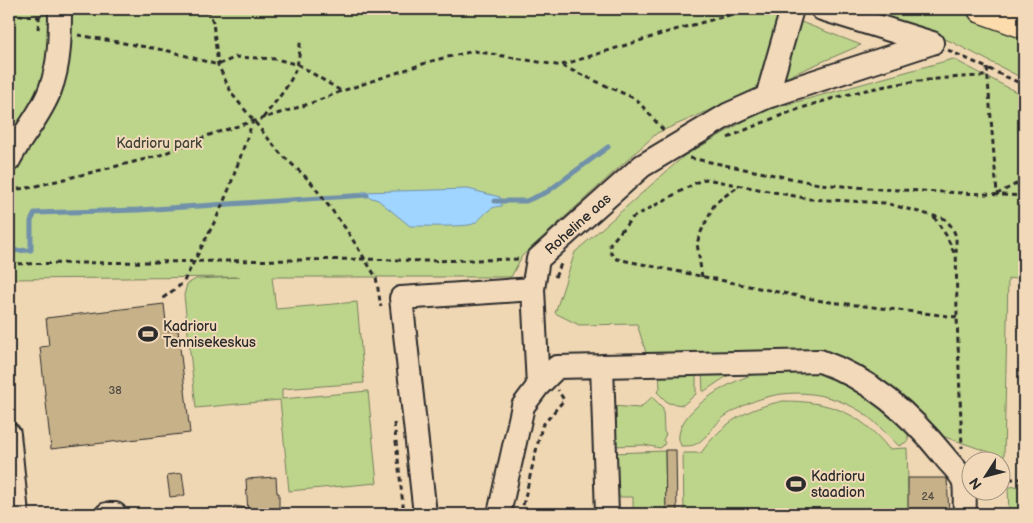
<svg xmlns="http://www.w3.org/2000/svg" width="1033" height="523" viewBox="0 0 1033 523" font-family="'Balsamiq Sans',sans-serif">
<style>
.green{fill:#bdd48b;stroke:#74805b}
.water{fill:#a0d5ff;stroke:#7191aa}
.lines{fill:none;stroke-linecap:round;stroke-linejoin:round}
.stream{stroke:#7191aa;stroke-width:5}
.building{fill:#c7b189;stroke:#2b2b2b}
.minor-casing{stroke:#2b2b2b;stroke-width:26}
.major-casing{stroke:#2b2b2b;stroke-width:31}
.path{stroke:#2b2b2b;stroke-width:3;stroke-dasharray:5 4;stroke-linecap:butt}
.minor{stroke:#f2d9ba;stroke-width:22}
.major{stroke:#fcdcac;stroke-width:28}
.labels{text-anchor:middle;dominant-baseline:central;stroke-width:4;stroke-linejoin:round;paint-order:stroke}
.number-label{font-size:11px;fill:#524c42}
.park-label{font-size:14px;fill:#414439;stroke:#f2d9ba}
.street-label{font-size:14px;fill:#2b2b2b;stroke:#f2d9ba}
.poi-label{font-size:14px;fill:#2b2b2b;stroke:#f2d9ba;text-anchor:start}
</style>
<rect width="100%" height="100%" fill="#f0d7b4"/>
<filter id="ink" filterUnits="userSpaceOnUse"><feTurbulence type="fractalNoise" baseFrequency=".02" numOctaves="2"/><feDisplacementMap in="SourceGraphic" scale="10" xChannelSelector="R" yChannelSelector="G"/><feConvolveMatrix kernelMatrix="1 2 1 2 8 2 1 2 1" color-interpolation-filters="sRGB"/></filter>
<g filter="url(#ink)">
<path class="green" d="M9,9h758l94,36 -204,88 -135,123 -11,21h-239l4,32 81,-7 7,81 -82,6v10l86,-8 9,92 -88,8 -9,-91 -84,8 -12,-113 3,-11 9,-5 44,-2 -231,2z
M850,9h105l69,24v46l-72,-37 -43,-16z
M953,59l71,37v181l-16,2 -4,178 -62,-21 -119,-85 -176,5 -10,-32 -58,1 -24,-12 20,-61 109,-96 76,-44z
M793,368l42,6 64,46 9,14v7l-9,5c-14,-13 -27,-29 -44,-38 -44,-23 -90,-19 -131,9 -10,8 -17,21 -28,27 -3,2 -10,2 -15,2 -1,-4 -3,-7 -2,-11 3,-27 49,-52 72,-60 14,-5 27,-6 42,-7z
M738,369l-35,23 -1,-22z
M659,370h37v24l-13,11 -15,-2 -11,-11 3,-3z
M652,397l11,11 1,24 2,2 -3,6 2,3 -2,3 -3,2 -15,-3 -33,1 -1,-40 29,2z
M783,401c46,0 77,11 106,48l18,-1 2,66h-225l-1,-61h18c22,-31 45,-44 82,-52z
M665,451l1,63h-33v-17h-20v-44z
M1024,486v28h-15l-1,-27z"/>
<path class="water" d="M468,189l32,8 2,9c-15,0 -18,12 -29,18 -7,3 -52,2 -63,2l-32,-26 -18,-6 1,-2z"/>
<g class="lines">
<path class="stream" d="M495,201h31l21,-9 61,-45
M12,251l19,-1v-29l4,-8 103,-3 229,-15"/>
</g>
<path class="building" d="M164,304l3,27 11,-1 12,103 -139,16 -11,-102 9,-1 -3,-28z
M665,450h11l1,64h-11z
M182,473l3,22 -15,2 -3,-22z
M276,477l1,16h2v21h-31l-2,-35z
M908,478h39l2,36h-41z
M234,506l12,2 -1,6h-12z
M171,510l1,3 7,-2 1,3h-23z"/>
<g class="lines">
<defs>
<path id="minor" d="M822,9l110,34
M767,97l25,-88
M9,160c12,-24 32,-45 41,-70 10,-26 10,-54 10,-81
M602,366l5,148
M538,386l19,-19 263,-6c51,18 90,53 124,95 5,7 15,15 19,24 3,7 1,26 2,34
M9,434l8,80
M107,514h8
M425,514l-24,-216 132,-9
M499,514l24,-108 15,-20 -5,-97 5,-30 104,-93 87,-52 38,-17 165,-54"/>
<path id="major" d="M982,9l42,15"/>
</defs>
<use href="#minor" class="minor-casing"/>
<use href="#major" class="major-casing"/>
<path class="path" d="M208,9l5,13 5,43 14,29 48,59 30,28 36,48 30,48 5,30
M9,15l29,2
M38,29l2,-19
M78,35l91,16 49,14 18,-8 40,2 23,6 42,26
M948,50l76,35
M562,65l109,-34 80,-22
M987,68l10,126 27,-14
M263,118c21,-28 38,-43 37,-79
M728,138c85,-40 166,-60 260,-62
M690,158l129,26 61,5 144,7
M9,190l19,-2 130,-32 54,-22 97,-30 33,-13 93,-31 39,-9 88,15 74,33 29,33
M934,217l12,18 9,20
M9,264l356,-5 60,2 96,-2
M555,277l6,-13
M702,277l-5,-34 4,-11 14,-29 24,-17
M163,298l20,-15 34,-66 12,-28 24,-68
M957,317l-135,-16 -205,-42 -6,-6 -1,-9 22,-26 69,-38 5,-1 104,20 75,4 60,16 7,8 4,9 1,81 5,131
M394,423l10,91
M1000,479h24
M521,514l21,-88 22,-26 -6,-10"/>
<use href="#minor" class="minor"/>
<use href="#major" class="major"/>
</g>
</g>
<defs>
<symbol id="stadium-bare" viewBox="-9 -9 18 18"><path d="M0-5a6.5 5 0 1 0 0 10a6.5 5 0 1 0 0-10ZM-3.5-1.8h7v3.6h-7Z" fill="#2b2b2b" stroke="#f2d9ba" stroke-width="2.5" paint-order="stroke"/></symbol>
</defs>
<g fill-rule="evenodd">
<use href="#stadium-bare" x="134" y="320" width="28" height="28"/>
<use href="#stadium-bare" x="782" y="470" width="28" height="28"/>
</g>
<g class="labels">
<g class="number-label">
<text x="115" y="390">38</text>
<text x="928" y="496">24</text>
</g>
<g class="park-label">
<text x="159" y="143">Kadrioru park</text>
</g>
<g class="street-label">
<text transform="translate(578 224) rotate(-42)">Roheline aas</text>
</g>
<g class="poi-label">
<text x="163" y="326">Kadrioru<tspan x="163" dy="16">Tennisekeskus</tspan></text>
<text x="811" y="476">Kadrioru<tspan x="811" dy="16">staadion</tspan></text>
</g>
</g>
<rect width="1033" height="523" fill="none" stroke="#f2d9ba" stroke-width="30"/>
<rect x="15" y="15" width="1003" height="493" fill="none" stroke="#2b2b2b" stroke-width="2" filter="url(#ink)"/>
<g transform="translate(986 476) rotate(234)"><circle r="24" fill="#f2d9ba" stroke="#a29381"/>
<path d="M0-4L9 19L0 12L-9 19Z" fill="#2b2b2b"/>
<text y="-8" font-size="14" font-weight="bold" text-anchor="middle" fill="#2b2b2b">N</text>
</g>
</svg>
